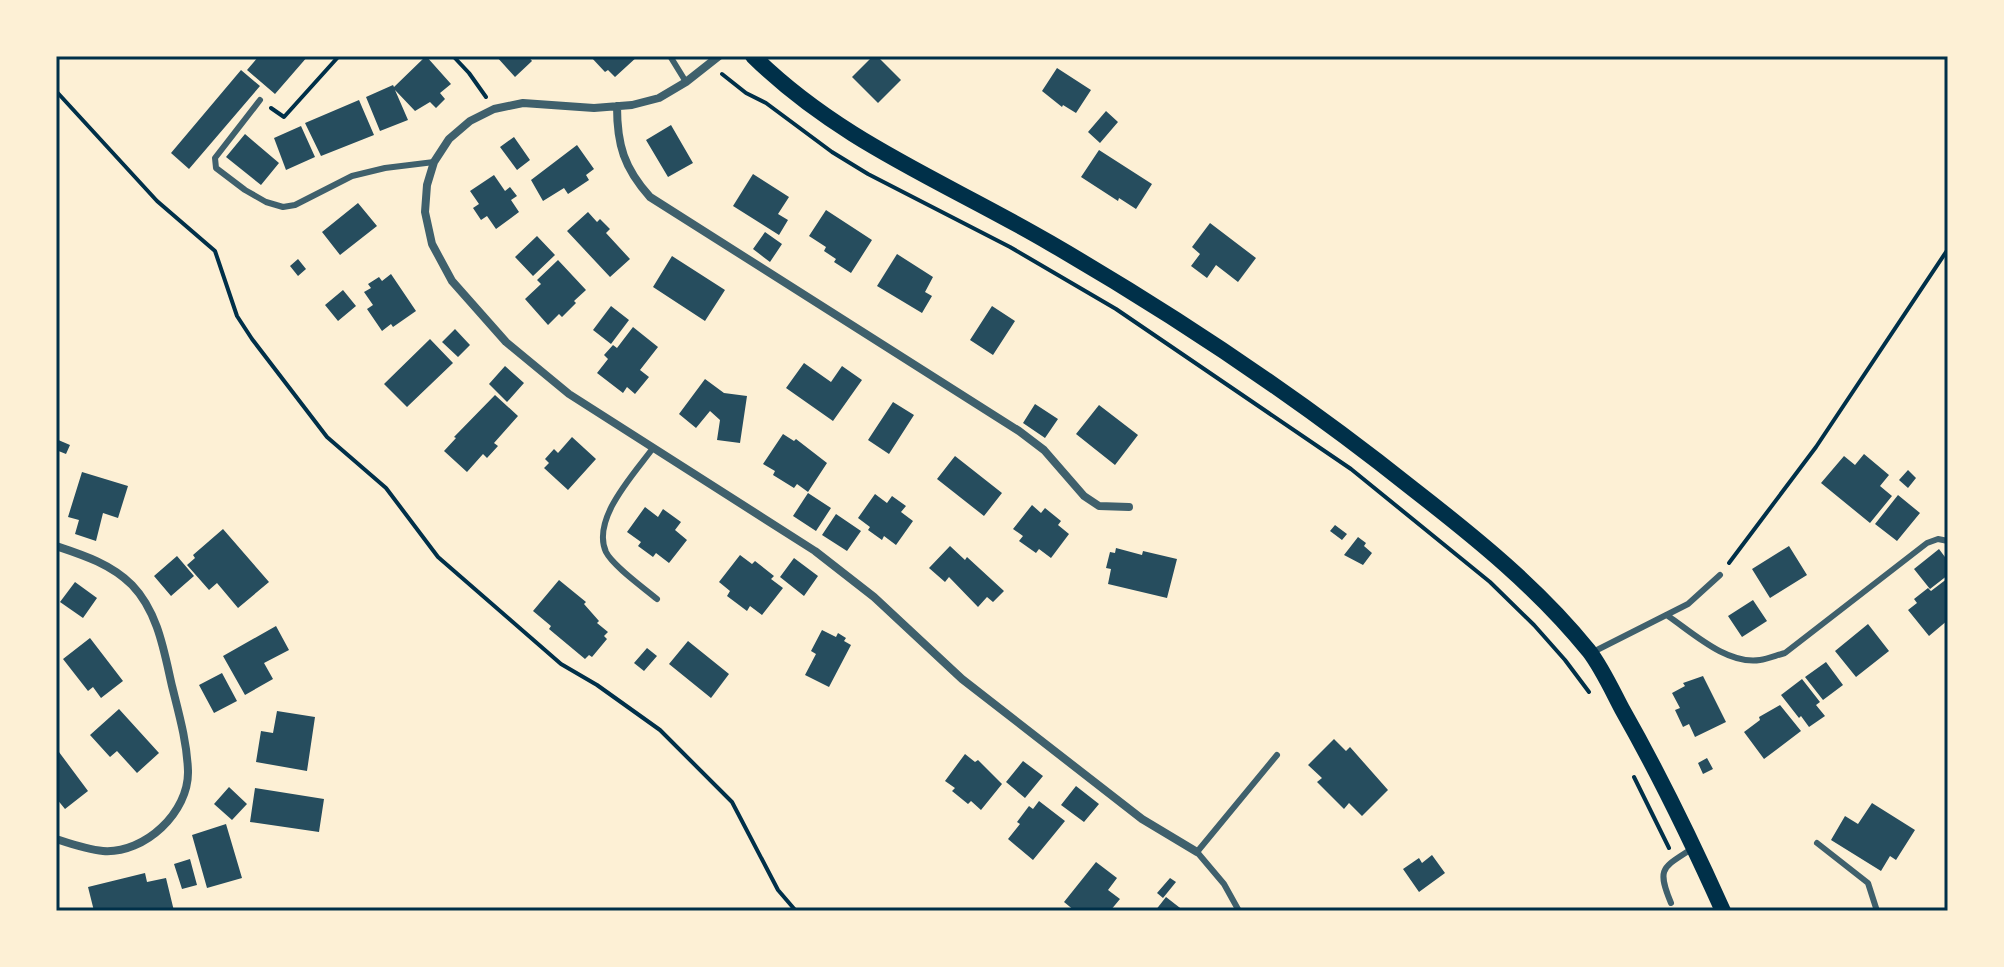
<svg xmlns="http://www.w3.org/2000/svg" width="2004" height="967" viewBox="0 0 2004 967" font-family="Ubuntu,sans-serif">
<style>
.building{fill:#264d5e}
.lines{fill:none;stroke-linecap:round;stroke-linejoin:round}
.path{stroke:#003049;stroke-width:4}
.service{stroke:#3f606c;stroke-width:6}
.minor{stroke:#3f606c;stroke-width:8}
.secondary{stroke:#003049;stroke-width:16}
.neatline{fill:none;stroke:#003049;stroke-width:3}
</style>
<rect width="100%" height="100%" fill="#fdf0d5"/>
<path class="building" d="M259,56h49l-33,38 -28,-24z
M426,56l25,28 -11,9 5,6 -9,9 -6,-6 -15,9 -20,-21 13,30 -28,11 -14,-34 27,-12 1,2z
M496,56h32l4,5 -17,16z
M590,56h48l-23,21 -7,-7 -3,2z
M873,56h4l24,24 -23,23 -26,-26z
M1057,68l34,22 -15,23 -13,-8 -1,2 -20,-16z
M241,70l19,16 -71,83 -18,-16z
M359,100l15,35 -53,21 -16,-33z
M1106,111l12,11 -18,21 -12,-11z
M671,125l22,38 -25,14 -22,-37z
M301,126l14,31 -29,13 -12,-32z
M245,134l34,29 -18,22 -35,-28z
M514,137l16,23 -13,10 -17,-23z
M577,145l17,24 -8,6 3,5 -21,14 -4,-6 -21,13 -12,-21z
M1099,150l53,34 -16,25 -17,-11 -1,3 -37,-24z
M753,174l36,23 -11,17 10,6 -9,15 -46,-29z
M494,175l11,16 5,-4 7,9 -6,4 8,12 -23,17 -9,-13 -6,4 -8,-12 6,-4 -9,-13z
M358,203l19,23 -37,29 -18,-23z
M826,210l46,30 -21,33 -17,-11 2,-3 -12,-8 2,-4 -17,-11z
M588,212l9,10 3,-3 10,10 -4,4 24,26 -20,18 -43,-46z
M1210,223l46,35 -18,24 -22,-17 -9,13 -16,-12 9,-12 -8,-7z
M765,232l17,12 -12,18 -17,-13z
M537,236l18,19 -22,21 -18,-19z
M897,254l36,23 -8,15 7,4 -10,17 -45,-27z
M672,256l53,34 -20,31 -52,-34z
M298,259l8,10 -8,7 -8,-10z
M558,260l28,30 -12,11 2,2 -14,14 -3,-3 -11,11 -23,-26 16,-15 -4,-4z
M391,274l25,37 -23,16 -2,-3 -9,7 -15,-22 6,-4 -9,-13 7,-4 -3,-4 11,-7 3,4z
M343,290l13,16 -18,15 -13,-16z
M611,306l18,14 -18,24 -18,-14z
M992,306l23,15 -22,34 -23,-15z
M633,327l25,20 -18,23 9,7 -14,17 -8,-7 -4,6 -26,-20 11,-14 -4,-4 9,-10 4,3z
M455,329l15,16 -12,12 -16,-15z
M430,339l23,24 -46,44 -23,-23z
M804,363l27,19 11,-16 20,14 -29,41 -47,-33z
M505,366l19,17 -17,19 -18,-18z
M705,379l19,14 23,3 -7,47 -23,-3 3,-20 -10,-9 -14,17 -17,-14z
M495,395l23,21 -24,27 4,3 -11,12 -4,-4 -16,18 -23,-21 12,-13 -2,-1z
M893,402l21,13 -25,39 -21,-14z
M1035,404l23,15 -13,19 -22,-15z
M1099,405l39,30 -23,30 -39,-31z
M783,434l11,7 2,-2 31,24 -19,29 -11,-8 -3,4 -21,-13 2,-4 -12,-7z
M572,437l24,22 -28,31 -24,-22 5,-5 -4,-4 9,-10 4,4z
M56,439l14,6 -4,9 -10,-4z
M1864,454l25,21 -9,11 12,10 -22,27 -49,-40 23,-27 11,9z
M955,456l47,37 -18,23 -47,-37z
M1908,470l8,8 -8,10 -9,-8z
M82,472l46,14 -10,32 -15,-5 -7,28 -21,-7 4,-14 -11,-3z
M808,493l23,15 -15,23 -23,-15z
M875,494l12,9 5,-7 14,10 -5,6 12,9 -17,24 -12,-9 -2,4 -14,-10 2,-3 -12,-9z
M1898,495l22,18 -23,28 -22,-17z
M1032,505l9,8 4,-5 16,13 -3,4 11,9 -18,24 -12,-9 -3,4 -17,-12 4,-5 -10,-7z
M645,507l13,10 5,-8 18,13 -6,8 12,10 -18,23 -13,-10 -3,4 -15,-11 3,-4 -14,-10z
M836,514l25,17 -14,20 -25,-16z
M1335,525l12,9 -5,6 -12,-9z
M223,529l46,53 -31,26 -21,-25 -8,7 -22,-25 8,-7 -2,-3z
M1358,537l8,6 -2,3 8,7 -9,12 -19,-10z
M950,546l15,14 2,-3 37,34 -11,11 -6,-5 -9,10 -29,-30 -4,5 -16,-14z
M1789,546l18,29 -37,23 -18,-29z
M1116,548l26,7 1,-4 34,8 -10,39 -59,-14 3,-15 -5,-1 4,-16 5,1z
M1939,549l9,12v14l-18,14 -16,-20z
M740,555l12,9 3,-3 19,15 -3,3 12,9 -21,27 -12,-9 -3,5 -20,-15 3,-5 -11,-9z
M177,556l17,20 -23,20 -17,-20z
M794,558l24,18 -14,20 -24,-19z
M1948,578v42l-19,16 -21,-26 9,-7 -3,-4 14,-11 3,3z
M559,580l27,22 -2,2 15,17 -2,2 11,9 -4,4 3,3 -15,18 -3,-2 -4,4 -36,-30 2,-3 -18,-15z
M75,582l22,16 -14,20 -23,-16z
M1753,600l14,21 -25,16 -14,-21z
M1868,624l21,27 -33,26 -21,-26z
M276,626l13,24 -25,13 9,16 -28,16 -22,-39z
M822,630l14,7 2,-4 8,5 -2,3 7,4 -22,42 -24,-12 11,-21 -5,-3z
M90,638l33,43 -22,17 -8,-11 -5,4 -25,-32z
M688,641l41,33 -18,24 -42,-34z
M647,648l10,8 -13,15 -10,-8z
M1826,662l17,23 -20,15 -18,-23z
M222,673l15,28 -23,12 -15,-28z
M1703,676l23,46 -31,15 -6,-13 -6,3 -8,-17 5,-2 -8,-15 13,-7 -2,-3z
M1802,679l18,23 -4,3 9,11 -16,11 -8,-11 -2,2 -18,-23z
M1780,705l21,26 -37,28 -20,-27 16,-12 -1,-3z
M119,709l40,44 -22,20 -20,-22 -7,6 -20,-22z
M277,711l38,6 -8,54 -51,-9 5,-31 12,2z
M1334,739l12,12 4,-4 38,43 -26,26 -13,-13 -5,6 -27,-27 5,-4 -14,-13z
M56,748l32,43 -23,18 -9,-11z
M965,754l10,8 3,-2 24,24 -21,26 -10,-9 -3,3 -16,-13 3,-3 -10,-7z
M1707,758l6,11 -10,5 -5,-11z
M1023,761l20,15 -18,22 -19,-16z
M1076,786l23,18 -15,18 -23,-17z
M229,787l18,17 -15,16 -18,-16z
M255,788l69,11 -5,33 -69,-10z
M1039,801l26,20 -32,39 -25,-21 12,-15 -3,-2 12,-16 4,3z
M1872,803l43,27 -19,30 -6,-4 -9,15 -50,-31 14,-24 13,8z
M226,824l16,54 -35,10 -15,-53z
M1432,855l13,18 -26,19 -16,-23 16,-11 3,5z
M190,859l7,26 -15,4 -8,-25z
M1096,862l21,16 -9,12 12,9 -10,12h-12l-4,-3 -3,3h-16l-11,-9z
M145,873l2,9 19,-4 8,33h-24l-1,-3 -13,3h-42l-6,-24z
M1170,878l6,4 -13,16 -6,-5z
M1166,897l18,14h-29z"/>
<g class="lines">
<path class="path" d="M453,56l16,17 17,24
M722,74l24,19 20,10 66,49 36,22 142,73 106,62 235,160 139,113 44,43 31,35 24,32
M56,91l101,110 58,50 22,65 15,23 75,98 59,51 52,69 123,107 36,21 63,45 72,72 46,88 18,21
M271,108l13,9 55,-61
M1729,563l87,-116 132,-198
M1634,777l35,71"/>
<path class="service" d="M670,56l16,26
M260,100l-45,58 1,10 29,22 21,12 17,5 12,-2 57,-29 33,-8 49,-6
M653,448c-19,26 -62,71 -47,104 7,14 38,36 51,47
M1668,616c25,17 59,49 92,44 8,-1 17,-5 25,-7l142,-110 11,-4 10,2
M1591,653l97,-49 32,-29
M1817,843l51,40 9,28
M1671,903c-15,-36 -8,-35 22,-55
M1239,911l-15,-27 -27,-32 80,-97"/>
<path class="minor" d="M719,56l-33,26 -27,16 -27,7 -38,3 -71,-5 -29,6 -24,12 -21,18 -15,23 -7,23 -2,27 7,32 20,37 54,61 63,52 246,157 59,46 88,82 180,140 55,33
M617,106c0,39 7,62 33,91l369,234 25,19 40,46 15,10 30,1
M56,546c27,9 55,18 76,39 26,27 32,66 40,101 7,28 15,56 16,85 1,41 -43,83 -85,80 -15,-1 -32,-7 -47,-12"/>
<path class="secondary" d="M753,56c87,86 193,126 297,187 126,73 249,155 363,246 63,49 125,99 176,162 13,17 23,39 33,58 37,65 70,133 101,202"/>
</g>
<rect width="2004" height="967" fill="none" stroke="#fdf0d5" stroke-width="116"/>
<rect x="58" y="58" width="1888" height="851" class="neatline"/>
</svg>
